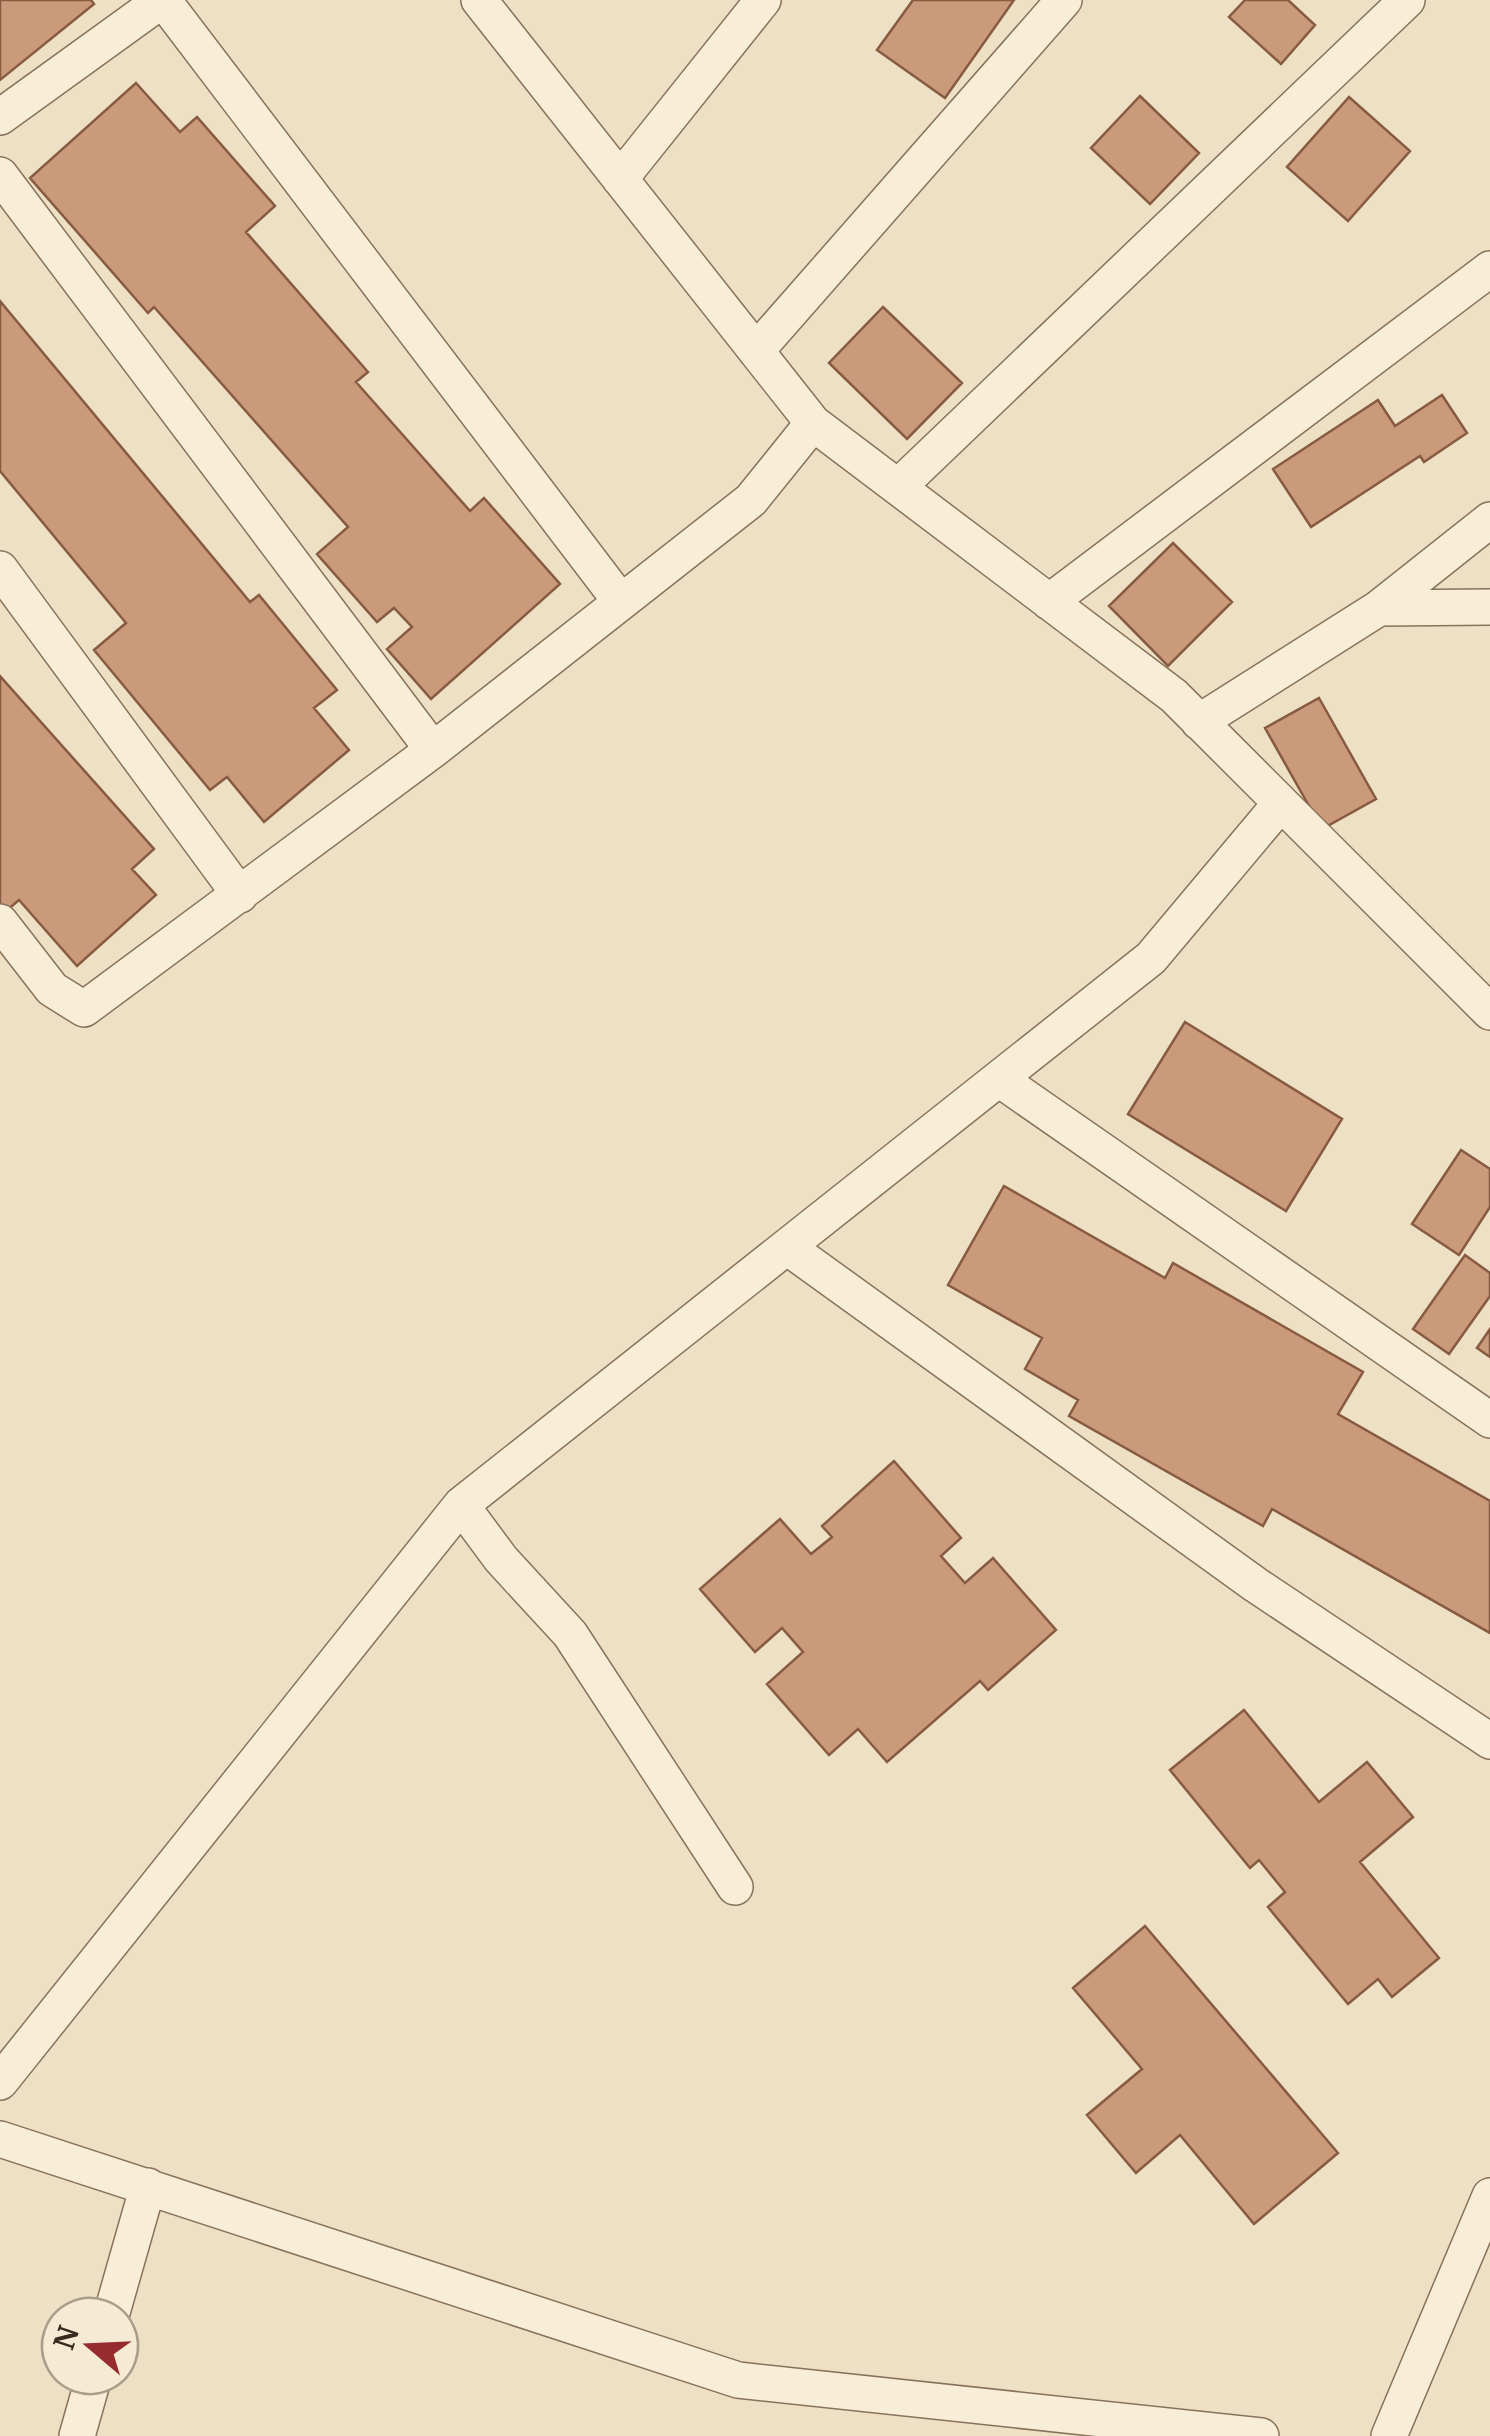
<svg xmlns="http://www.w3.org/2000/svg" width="1490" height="2436" viewBox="0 0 1490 2436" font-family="Merriweather,serif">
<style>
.building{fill:#cb9a7a;stroke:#875b41;stroke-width:2.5}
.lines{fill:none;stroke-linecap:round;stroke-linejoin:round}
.street-casing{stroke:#88725b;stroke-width:38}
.street{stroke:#f8eed7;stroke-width:35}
</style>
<rect width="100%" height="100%" fill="#ede0c4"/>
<path class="building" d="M0,0h91l3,4 -94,76z
M913,0h101l-69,98 -68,-48z
M1245,0h43l27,25 -34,39 -52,-47z
M136,83l44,49 17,-15 78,89 -29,26 122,140 -12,10 114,129 14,-13 76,86 -129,115 -44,-50 25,-22 -18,-19 -17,14 -60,-68 31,-27 -194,-220 -6,6 -118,-135z
M1140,96l59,57 -49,51 -59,-56z
M1349,97l61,54 -62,70 -61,-54z
M0,301l250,301 9,-7 78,95 -23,18 35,42 -85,72 -37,-45 -17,13 -116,-140 32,-27 -126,-152z
M883,307l79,76 -55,56 -78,-76z
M1442,395l25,38 -43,29 -4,-6 -109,71 -38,-58 105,-69 17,26z
M1173,543l59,59 -64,64 -59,-60z
M0,676l154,173 -22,20 24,26 -79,71 -58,-66 -13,11 -6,-7z
M1319,698l57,101 -54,30 -57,-101z
M1185,1022l157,97 -56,92 -158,-97z
M1461,1150l29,19v38l-31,48 -47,-31z
M1004,1186l161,92 8,-15 190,109 -25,42 152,87v132l-218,-124 -9,17 -194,-110 9,-16 -53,-31 17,-31 -94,-53z
M1465,1255l25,18v23l-41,58 -36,-25z
M1490,1329v28l-13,-9z
M894,1461l67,77 -20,18 24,27 28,-25 63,72 -68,60 -8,-9 -93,81 -29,-33 -29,26 -62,-71 36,-32 -21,-24 -27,24 -55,-63 80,-70 31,35 21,-17 -10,-11z
M1244,1710l75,92 48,-40 46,55 -53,45 79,96 -47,39 -14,-18 -30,25 -80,-97 17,-15 -26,-32 -9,8 -80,-98z
M1145,1926l193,227 -84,71 -74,-89 -44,38 -49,-58 55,-46 -69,-81z"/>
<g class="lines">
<defs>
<path id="street" d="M163,0l458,602
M479,0l334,423 361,273 316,316
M0,117l162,-117
M0,175l433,575
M620,179l143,-179
M756,351l308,-351
M898,487l509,-487
M0,569l240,326
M1049,602l441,-333
M1379,608l111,-1
M1199,722l180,-114 111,-88
M0,922l52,67 32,20 349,-259 318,-250 62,-77
M999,1079l491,341
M787,1247l469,338 234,156
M461,1505l40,54 69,75 165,253
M0,2082l461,-577 690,-547 130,-155
M0,2139l738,241 523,56
M111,2316l37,-130
M77,2436l17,-60
M1389,2436l101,-240"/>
</defs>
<use href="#street" class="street-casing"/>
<use href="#street" class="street"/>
</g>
<g transform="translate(90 2346) rotate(289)"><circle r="48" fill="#f5ebd4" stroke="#a99e8b" stroke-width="2.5"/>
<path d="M0-8L18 38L0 25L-18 38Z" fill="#962c2f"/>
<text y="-15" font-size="28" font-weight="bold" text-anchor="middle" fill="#382a1e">N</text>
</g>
</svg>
